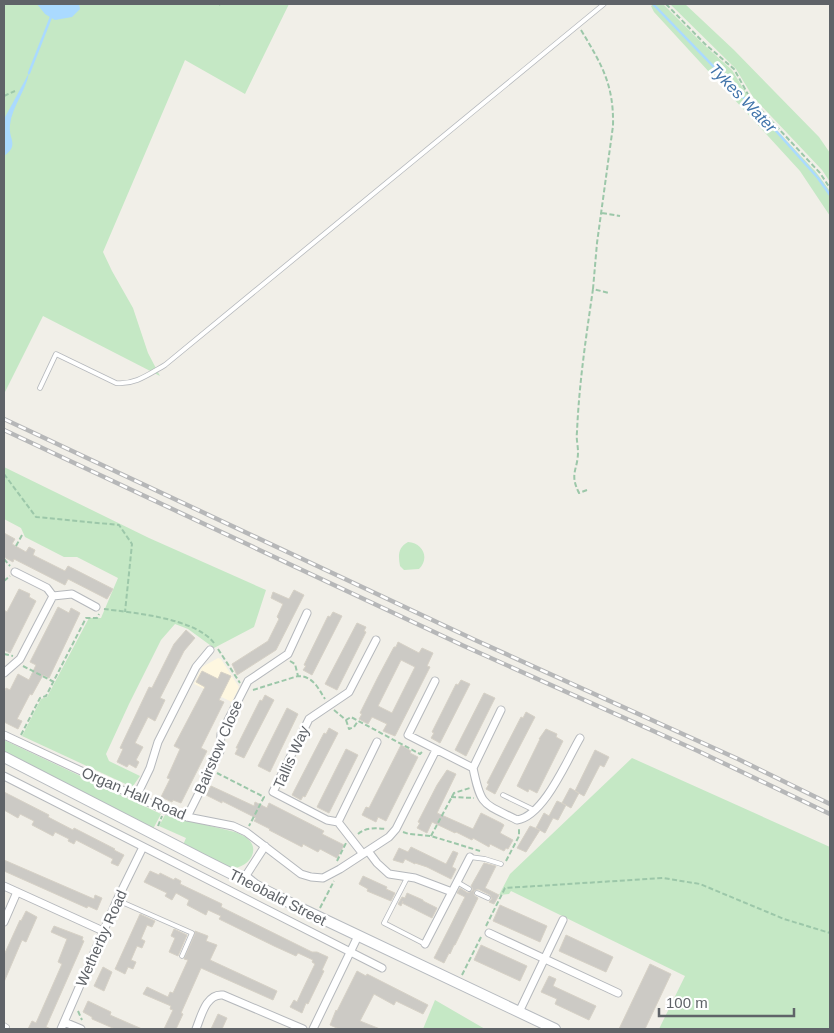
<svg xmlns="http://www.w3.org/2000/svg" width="834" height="1033" viewBox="0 0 834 1033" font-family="Helvetica,sans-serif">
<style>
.commercial{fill:#fef7e0}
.green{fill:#c5e8c5}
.water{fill:#aadaff}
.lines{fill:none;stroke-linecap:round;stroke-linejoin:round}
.stream{stroke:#aadaff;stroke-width:2.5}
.building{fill:#cccac5;stroke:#d6d1c6;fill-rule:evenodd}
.lane-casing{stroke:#b5b8bc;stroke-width:5.5}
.street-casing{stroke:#b5b8bc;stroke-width:9}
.secondary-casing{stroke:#b6babf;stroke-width:12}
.path{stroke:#9cc7a9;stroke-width:2;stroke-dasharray:5 2.5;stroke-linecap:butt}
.lane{stroke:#fff;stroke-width:4}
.street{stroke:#fff;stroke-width:7}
.secondary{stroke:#fff;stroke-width:10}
.rail-casing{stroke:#b6b7b8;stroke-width:4.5}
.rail{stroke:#fff;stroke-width:2.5;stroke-dasharray:8;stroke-linecap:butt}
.labels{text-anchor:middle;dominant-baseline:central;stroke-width:5;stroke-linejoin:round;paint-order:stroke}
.street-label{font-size:15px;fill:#5f6368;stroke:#fff}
.water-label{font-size:16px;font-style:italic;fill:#4174aa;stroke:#fff}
</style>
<rect width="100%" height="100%" fill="#f1efe8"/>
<path class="commercial" d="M218,658l3,1 18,28 -7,15 -38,-18 8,-17z"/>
<path class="green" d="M4,4h285l-44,90 -60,-34 -82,192 9,19 21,37 15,45 12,23 -117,-60 -39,78z
M654,4h9l39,39 30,27 22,36 62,66 14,19v25l-30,-45 -146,-159 -3,-6z
M670,4h15l49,46 85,87 11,16v29l-8,-12 -69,-73 -17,-28z
M4,467l145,71 117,52 -12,37 -40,21 -26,-19 -13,-5 -14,16 -32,64 -23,50 3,7 31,15 -7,10h-3l-108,-50 19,-37 6,-2 42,-79h12l17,-40 -41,-21h-13l-39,-20 -4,-9 -17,-9z
M408,542c15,1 22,16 11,27l-15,1 -4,-4c-2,-10 -2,-19 8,-24z
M4,740l157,74 -8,15 -149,-77z
M632,758l198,89v182h-171l26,-53 -174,-85 -2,3 -10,1 11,-21z
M165,815l70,17c5,2 10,4 14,8 11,11 -1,27 -15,28 -13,0 -38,-17 -51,-23l3,-7 -27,-12z
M435,1000l50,29h-62z"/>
<path class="water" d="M37,4h42l1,5 -8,8 -17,3 -10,-6z
M29,73c-3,18 -17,33 -19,52 -2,14 10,20 -6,31v-37z"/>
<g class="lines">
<path class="stream" d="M653,4l124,128 41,46 12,17
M29,73l22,-56"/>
</g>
<path class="building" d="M4,533l11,6 -3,5 14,8 3,-5 6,3 -2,5 32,16 3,-5 45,23 -6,10 -39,-20 -3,6 -51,-26 -1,3 -9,-5z
M19,589l11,5 -1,3 7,4 -26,52 -6,-3v-40l3,2z
M294,590l10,5 -28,55 -39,25 -5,-11 36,-23 11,-22 -2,-2 6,-13 -12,-6 2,-6 16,7z
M58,607l11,6 2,-5 9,5 -31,65 -6,-3 -11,20 -2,-1 -13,25 5,2 -4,8 -14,-7v-29l2,-5 4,2 8,-16 11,6 7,-15 -6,-3z
M333,612l9,4 -30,59 -9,-5 3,-4 -2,-1 24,-49 2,1z
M357,623l9,4 -2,4 2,1 -29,58 -12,-6z
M186,630l9,8 -11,13 -24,47 5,2 -10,21 -7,-4 -13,26 8,4 -7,13 3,2 -3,6 -7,-4 -2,3 -10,-5 6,-13 -3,-1 29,-61 3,1 22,-44z
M398,642l21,11 3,-5 11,5 -6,13 3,1 -35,69 -12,-5 4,-7 -15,-7 -4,7 -9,-5 3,-5 -2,-1 18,-36 16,-30h2zM401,660l14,7 -23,46 -14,-7z
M202,671l16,8 3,-7 10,4 -12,24 5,2 -23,46 6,3 -26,52 -8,-3 -1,2 -11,-5 9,-18 -3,-1 13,-29 -6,-3 31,-59 -9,-5z
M461,680l9,4 -30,59 -9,-5 3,-5 -2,-1 24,-48 2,1z
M484,693l11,5 -29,58 -11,-6z
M265,695l9,5 -30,58 -9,-4 3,-6h-2l24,-48 2,1z
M287,708l11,6 -28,58 -12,-6z
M526,712l9,5 -40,77 -9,-5 3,-5 -2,-1 34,-66 2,1z
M329,728l9,5 -33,64 -2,-1 -2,4 -9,-5 32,-62 2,1z
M546,729l11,5 -1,3 7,4 -26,52 -8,-4 -1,3 -11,-6 23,-47h-1z
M401,745l10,6 -1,2 8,4 -32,64 -8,-4 -2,5 -14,-7 4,-8 3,1z
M346,749l12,6 -29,58 -12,-6z
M595,750l14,7 -5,10 -4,-2 -16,31 -9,-5z
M447,770l9,4 -19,39 36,16 8,-16 20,10 3,2 -4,8 13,7 -5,9 -2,-1 -2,3 -14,-7 -1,3 -16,-9 -1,2 -16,-8 -1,1 -23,-11 -5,11 -10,-5 3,-5 -2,-1 19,-37z
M211,786l43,20 1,-4 12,6 2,-5 55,28 -2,3 22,11 -7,13 -17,-9 -2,3 -15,-8 -1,3 -33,-17 1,-1 -16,-8 2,-3 -34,-17v2l-16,-8z
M570,788l9,5 -8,15 -9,-5z
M4,792l45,23 -1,2 25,13 1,-2 41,21 -1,1 10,5 -6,11 -7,-3 2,-4 -37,-19 -2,4 -6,-3 1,-2 -14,-7 -2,4 -21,-11 2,-4 -14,-7 -2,4 -14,-8z
M557,801l9,4 -8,15 -5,-2 -8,15 -9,-5 8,-15 5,3z
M530,826l10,4 -14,22 -9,-4z
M411,847l35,17 7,-13 5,2 -6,14 4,2 -5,10 -24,-12 -12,-4v1l-10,-5 -2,4 -10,-3 6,-12 9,4z
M4,860l90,39 1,-4 7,3 -5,12 -9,-4 -1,2 -83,-37z
M484,863l12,3 -11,22 14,7 -5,9 -5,-2 3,-3 -2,-4 -12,-6 -4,2v4l4,3 -23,47h-1l-4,9 -1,-1 -5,10 -10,-5 31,-61 -8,-4 3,-5 8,5 4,-2 1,-2 -2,-3z
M150,871l9,4 1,-2 14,7 1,-2 6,3 -1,3 42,20 -1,3 91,45h5l11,5 -6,13 2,1 -16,33 -2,-1 -4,10 -12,-6 4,-7 3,2 5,-11 13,-27 -3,-2 1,-2 -15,-7 -2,3 -22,-10 -55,-27 2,-3 -13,-6 -2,5 -19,-10 2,-5 -13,-7 -4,7 -7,-4 2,-3 -23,-11z
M363,876l24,11 -1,2 9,4 -4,8 -24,-10 1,-2 -9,-5z
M407,893l16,7v1l14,7 -5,10 -30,-15 1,-2 -2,5 -3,-2 4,-7 3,1z
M500,905l47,21 -7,16 -47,-21z
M26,911l11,6 -11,25 -4,-2 -18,42v-27l16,-35 1,1z
M140,914l15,7 -3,6 -5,-2 -6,14 4,2 -3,7 -5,-2 -6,14 5,2 -3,7 -5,-2 -3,7 -10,-5z
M54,926l29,11 -1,3 2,1 -38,86 5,2h-23l4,-8 4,2 26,-59 -4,-2 9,-23 -16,-7z
M174,929l13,6 -9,21 -9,-4 6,-14 -4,-2z
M195,931l13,5 -2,5 11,4 -7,15 67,31 -4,9 -72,-32 -20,45 2,1 -7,15h-12l9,-19 -3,-1 1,-3 -28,-12 4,-7 21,10 2,-5 3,1 15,-33 -4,-1 11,-25z
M566,935l47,22 -7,15 -47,-21z
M481,945l46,21 -7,15 -46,-21z
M650,964l21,10 -26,55h-26z
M103,967l9,5 -8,19 -10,-5z
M357,971l9,5 1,-2 61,31 -5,9 -27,-13 -2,4 -20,-11 -14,27 20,8h-41l-9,-4 6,-15 1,1z
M549,976l7,3 -3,7 43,20 -7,14 -34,-16 2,-5 -16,-7z
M88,1001l23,11 -1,3 32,14h-27l-23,-10v-2l-9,-5z
M218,1014l9,4 -5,11h-11z"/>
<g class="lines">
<defs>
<path id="lane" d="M40,388l16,-34 60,29c19,2 33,-9 49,-18l439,-361
M503,795l31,15
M470,857l15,2 16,5
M407,878l-23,45 41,21
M457,882l12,7
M477,893l11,5
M117,900l75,33 -10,23
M4,1025l3,2"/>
<path id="street" d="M15,572l32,16 6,8
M4,673l16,-14 33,-63 19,-2 24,13
M435,681l-27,54 65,33c8,39 10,35 44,52 27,-4 50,-60 63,-82
M4,735l161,75 22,7 46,9 13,6 55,42 10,3 12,1 17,-9 49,-32 7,-8 40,-79
M473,768l28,-58
M4,776l378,192
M136,797l14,-29 8,-26 38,-75 14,-17
M187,817l33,-66 1,-17 27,-53 40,-27 19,-41
M338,822l39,-80
M368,851l9,12 12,11 26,4 37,14
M363,854l-25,-32 -11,-2 -54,-28 36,-73 40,-27 27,-52
M245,877l20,-31
M4,886l99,45
M4,922l13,-30
M489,933l129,60
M425,944l45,-87
M519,1012l44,-92
M64,1022l17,7
M61,1029l56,-129 26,-53
M196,1029c5,-12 10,-36 27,-34l80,34
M313,1029l45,-93"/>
<path id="secondary" d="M4,757l202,104 28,14 11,2 10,8 45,23 255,121"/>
</defs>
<use href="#lane" class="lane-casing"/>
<use href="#street" class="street-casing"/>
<use href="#secondary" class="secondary-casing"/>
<path class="path" d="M666,4l39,40 29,25 16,29 70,75 10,15
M219,5l1,-1
M581,30c21,35 33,55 32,96l-16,117 -4,46
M4,96l11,-5
M602,213l18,3
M4,474l32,43 83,8 13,19 -7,68
M587,490l-8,3c-10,-20 -1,-23 -1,-41 0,-7 -2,-13 -1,-20 2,-48 9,-95 16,-143l16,4
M16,546l6,-11
M4,559l6,7
M4,581l6,-5
M104,609c30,4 91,9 110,34
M218,649l22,34
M4,654l9,2
M290,661l5,3 3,12
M23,666l31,16
M253,690l45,-14c15,0 20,12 27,23
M334,710l12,10 5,-3 69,37 3,-3
M346,720l3,9 5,-2 4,-6
M21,735l19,-37 6,-2 40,-78h11l2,-4
M217,773l47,24 -15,29
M451,797l23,1
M158,826l4,-10
M403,832l6,2 22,2 49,15
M358,834c8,-7 18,-6 28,-5
M431,836l23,-43 16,-5
M337,861l9,-18
M506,861l13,-25v-9
M320,908l14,-27
M486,926l19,-38 158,-10 37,6 84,35 46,14
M462,975l20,-40
M78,1011l4,9"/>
<use href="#lane" class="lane"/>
<use href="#street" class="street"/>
<use href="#secondary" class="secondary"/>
<defs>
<path id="rail" d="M4,419l471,221 263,119 92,45
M4,430l460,216 234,105 132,63"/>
</defs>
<use href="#rail" class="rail-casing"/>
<use href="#rail" class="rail"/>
</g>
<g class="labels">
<g class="street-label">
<text transform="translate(218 747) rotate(-67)">Bairstow Close</text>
<text transform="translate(291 757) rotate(-66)">Tallis Way</text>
<text transform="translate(134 793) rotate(23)">Organ Hall Road</text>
<text transform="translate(278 897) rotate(27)">Theobald Street</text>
<text transform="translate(101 938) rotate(-66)">Wetherby Road</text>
</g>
<g class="water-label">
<text transform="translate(743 98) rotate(46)">Tykes Water</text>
</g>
</g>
<rect width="834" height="1033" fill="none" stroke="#5f6368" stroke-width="10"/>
<path d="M659 1008v8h135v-8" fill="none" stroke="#5f6368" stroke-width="2.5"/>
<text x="666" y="1008" font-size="15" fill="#5f6368" stroke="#ffffff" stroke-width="4" paint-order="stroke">100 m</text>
</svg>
